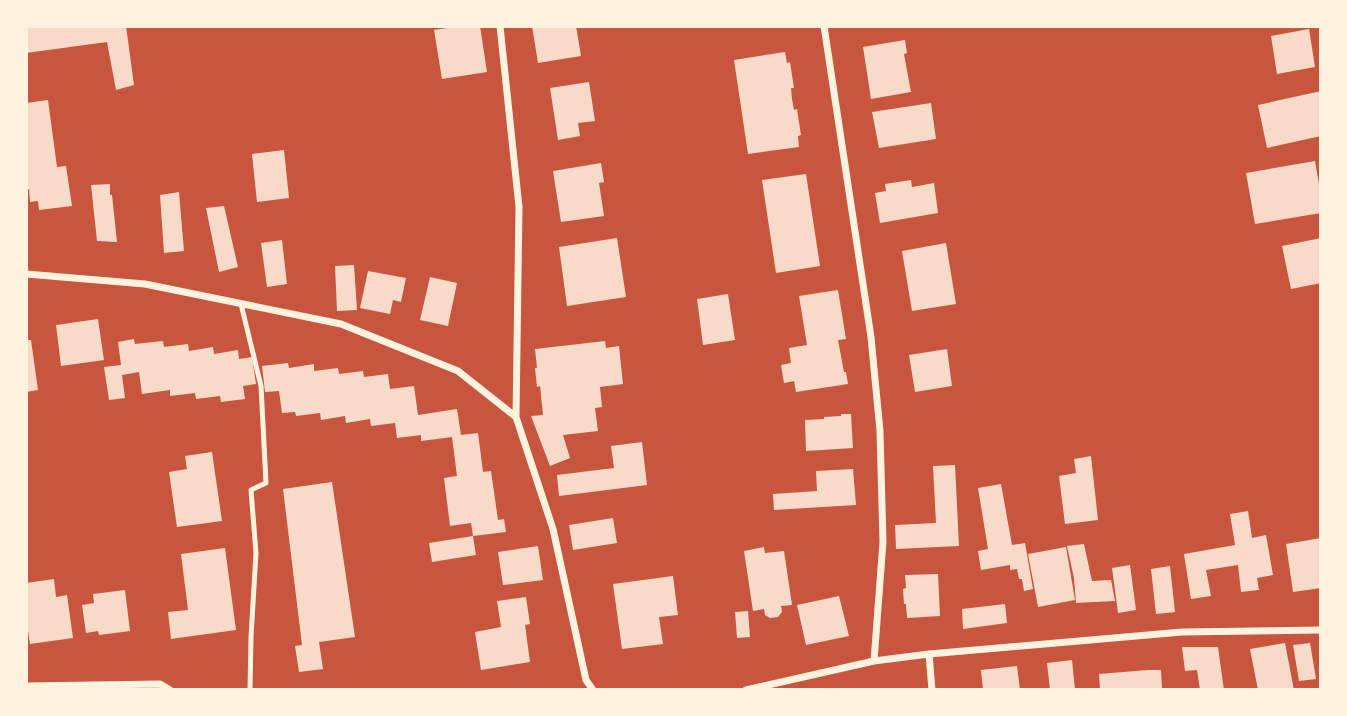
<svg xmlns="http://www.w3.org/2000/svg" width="1347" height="716" viewBox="0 0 1347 716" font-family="'Public Sans',sans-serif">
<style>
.building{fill:#f7dbc8}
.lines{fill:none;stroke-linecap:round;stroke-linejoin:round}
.service{stroke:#fff3e0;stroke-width:5}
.minor{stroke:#fff3e0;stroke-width:7}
</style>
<rect width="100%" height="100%" fill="#c8553d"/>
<path class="building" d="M26,26h100l8,59 -18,5 -9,-48 -81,11z
M460,26h20l7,46 -45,7 -8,-49z
M532,26h44l5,30 -43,7z
M1309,29l6,38 -38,7 -6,-38z
M905,40l2,13 -3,1 7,38 -40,7 -8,-52z
M785,52l2,11 3,-1 4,26h-3l1,11 2,11 3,-1 4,26 -3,1 1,11 -51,7 -14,-94z
M589,82l6,39 -17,2 2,13 -22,4 -8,-52z
M1321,91v45l-54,12 -9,-43z
M48,100l9,67 9,-1 6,40 -33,4 -1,-9 -8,1 -1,-13 -3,1v-87z
M931,103l5,36 -57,9 -7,-36z
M284,150l5,48 -32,4 -5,-48z
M1315,161l6,35v17l-66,11 -9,-51z
M601,163l3,19 -5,1 5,33 -43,6 -8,-51z
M806,174l14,92 -44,7 -14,-93z
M911,180l1,7 22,-4 4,30 -58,10 -5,-30 11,-2 -1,-7z
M110,184v11h2l5,47 -20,-1 -6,-56z
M179,192l5,59 -20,2 -4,-58z
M224,206l14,61 -19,5 -13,-64z
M617,238l9,59 -59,9 -8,-59z
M1321,238v45l-30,6 -9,-43z
M282,240l5,44 -20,3 -6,-44z
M946,243l10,61 -44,7 -10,-60z
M354,265l3,45 -20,1 -2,-45z
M368,271l38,7 -5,24 -8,-2 -3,14 -30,-6z
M430,277l27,6 -9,43 -28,-6z
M838,290l8,49 -8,1 6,32h2l2,12 -52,8 -2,-11 -10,2 -3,-18 10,-2 -2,-15 18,-3 -8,-49z
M728,294l7,46 -32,5 -6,-46z
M98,319l6,41 -43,6 -5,-41z
M134,339l1,5 28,-3 1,6 24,-3 1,7 24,-4 1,7 24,-4 1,9 13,-2 4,27 -13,2 2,13 -24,3 -1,-6 -24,3 -1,-6 -25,3v-6l-28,4 -3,-22 -17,3 3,23 -16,2 -5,-33 17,-2 -3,-23z
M26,340h5l7,50 -12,2z
M605,341l1,7 13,-2 4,38 -23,3 2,20 -7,1 3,23 -35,4 7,23 -20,8 -19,-50 12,-1 -3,-29 -3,1 -2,-19h2l-2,-19z
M947,349l5,37 -37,6 -6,-37z
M288,363l1,5 25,-4v7l24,-3 1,6 24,-3 1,6 24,-3 2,15 24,-3 4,29 39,-6 4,26 17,-2 5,39 8,-1 7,49 6,-1 2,13 -33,4 -2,-13 -21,3 -6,-48 13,-2 -5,-39 -31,4v-6l-24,3 -2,-15 -24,3 -1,-7 -24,4 -1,-7 -24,4 -1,-7 -24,3 -1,-4 -13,1 -3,-22 -14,1 -3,-26z
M841,414h10l2,34 -47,3 -1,-31 19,-1v-2l17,-1z
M642,442l5,43 -88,11 -2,-21 57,-7 -3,-22z
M212,452l10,69 -45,6 -8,-55 18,-3 -2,-13z
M1091,456l7,64 -33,4 -6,-48 17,-3 -2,-14z
M955,465l4,81 -63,3 -1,-24 41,-2 -3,-57z
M853,469l3,36 -82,5 -1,-16 44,-3 -1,-20z
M332,482l23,155 -36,5 4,27 -24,3 -4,-26 7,-1 -19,-156z
M1001,484l11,61 13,-2 8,46 -9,2 -2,-12h-3l-2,-10 -7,1v-5l-29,5 -3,-19 10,-2 -10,-61z
M1248,511l4,27 14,-3 7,40 -16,3 2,12 -18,2 -3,-27 -32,5 5,26 -20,3 -7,-45 51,-9 -5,-31z
M613,518l4,25 -44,7 -4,-25z
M473,536l3,19 -44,7 -3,-19z
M1321,538v50l-28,4 -7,-48z
M1084,544l8,37 19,-1 4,21 -39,2 -2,-25 -7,-32z
M538,546l5,34 -40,5 -5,-33z
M764,547l1,6 19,-2 8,54 -11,1 1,6 -4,5 -8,1 -5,-3 -1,-6 -11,2 -9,-60z
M1066,547l9,53 -37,7 -10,-53z
M225,548l11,82 -65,9 -3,-27 20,-2 -7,-56z
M1130,565l6,45 -18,3 -6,-45z
M1170,566l5,46 -19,2 -5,-45z
M938,574l2,42 -33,2 -1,-14h-2l-1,-15 3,-1 -1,-13z
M673,576l5,39 -19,2 4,27 -41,5 -9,-65z
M54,579l2,18 11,-2 6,43 -43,6 -4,-27v-34z
M125,590l5,41 -31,4 -1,-4 -12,2 -4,-28 12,-2 -1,-9z
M839,596l10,40 -43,9 -9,-40z
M526,597l4,27 -5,1 5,37 -49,8 -6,-38 26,-5 -4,-26z
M1005,604l2,19 -44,6 -1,-20z
M748,611l2,26 -13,1 -2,-26z
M1285,643l9,47h-36l-8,-41z
M1310,643l6,36 -17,2 -6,-36z
M1182,647h36l6,43h-24l-3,-20 -12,1z
M1072,660l3,30h-25l-3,-27z
M1017,666l3,24h-37l-2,-20z
M1148,670h13l1,20h-62l-1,-16z"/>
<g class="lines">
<path class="service" d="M241,304l20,82 5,97 -15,7 5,63 -5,84 -1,53"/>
<path class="minor" d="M500,26l19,181 -3,210
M824,26l47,311 9,94 3,111 -9,119
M26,274l119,10 196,40 117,47 58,46 37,112 33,151 7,10
M929,654l3,36
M26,686l134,-2 10,6
M746,690l128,-29 55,-7 253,-22 139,-2"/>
</g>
<rect width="1347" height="716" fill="none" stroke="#fff3e0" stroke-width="56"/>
</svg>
